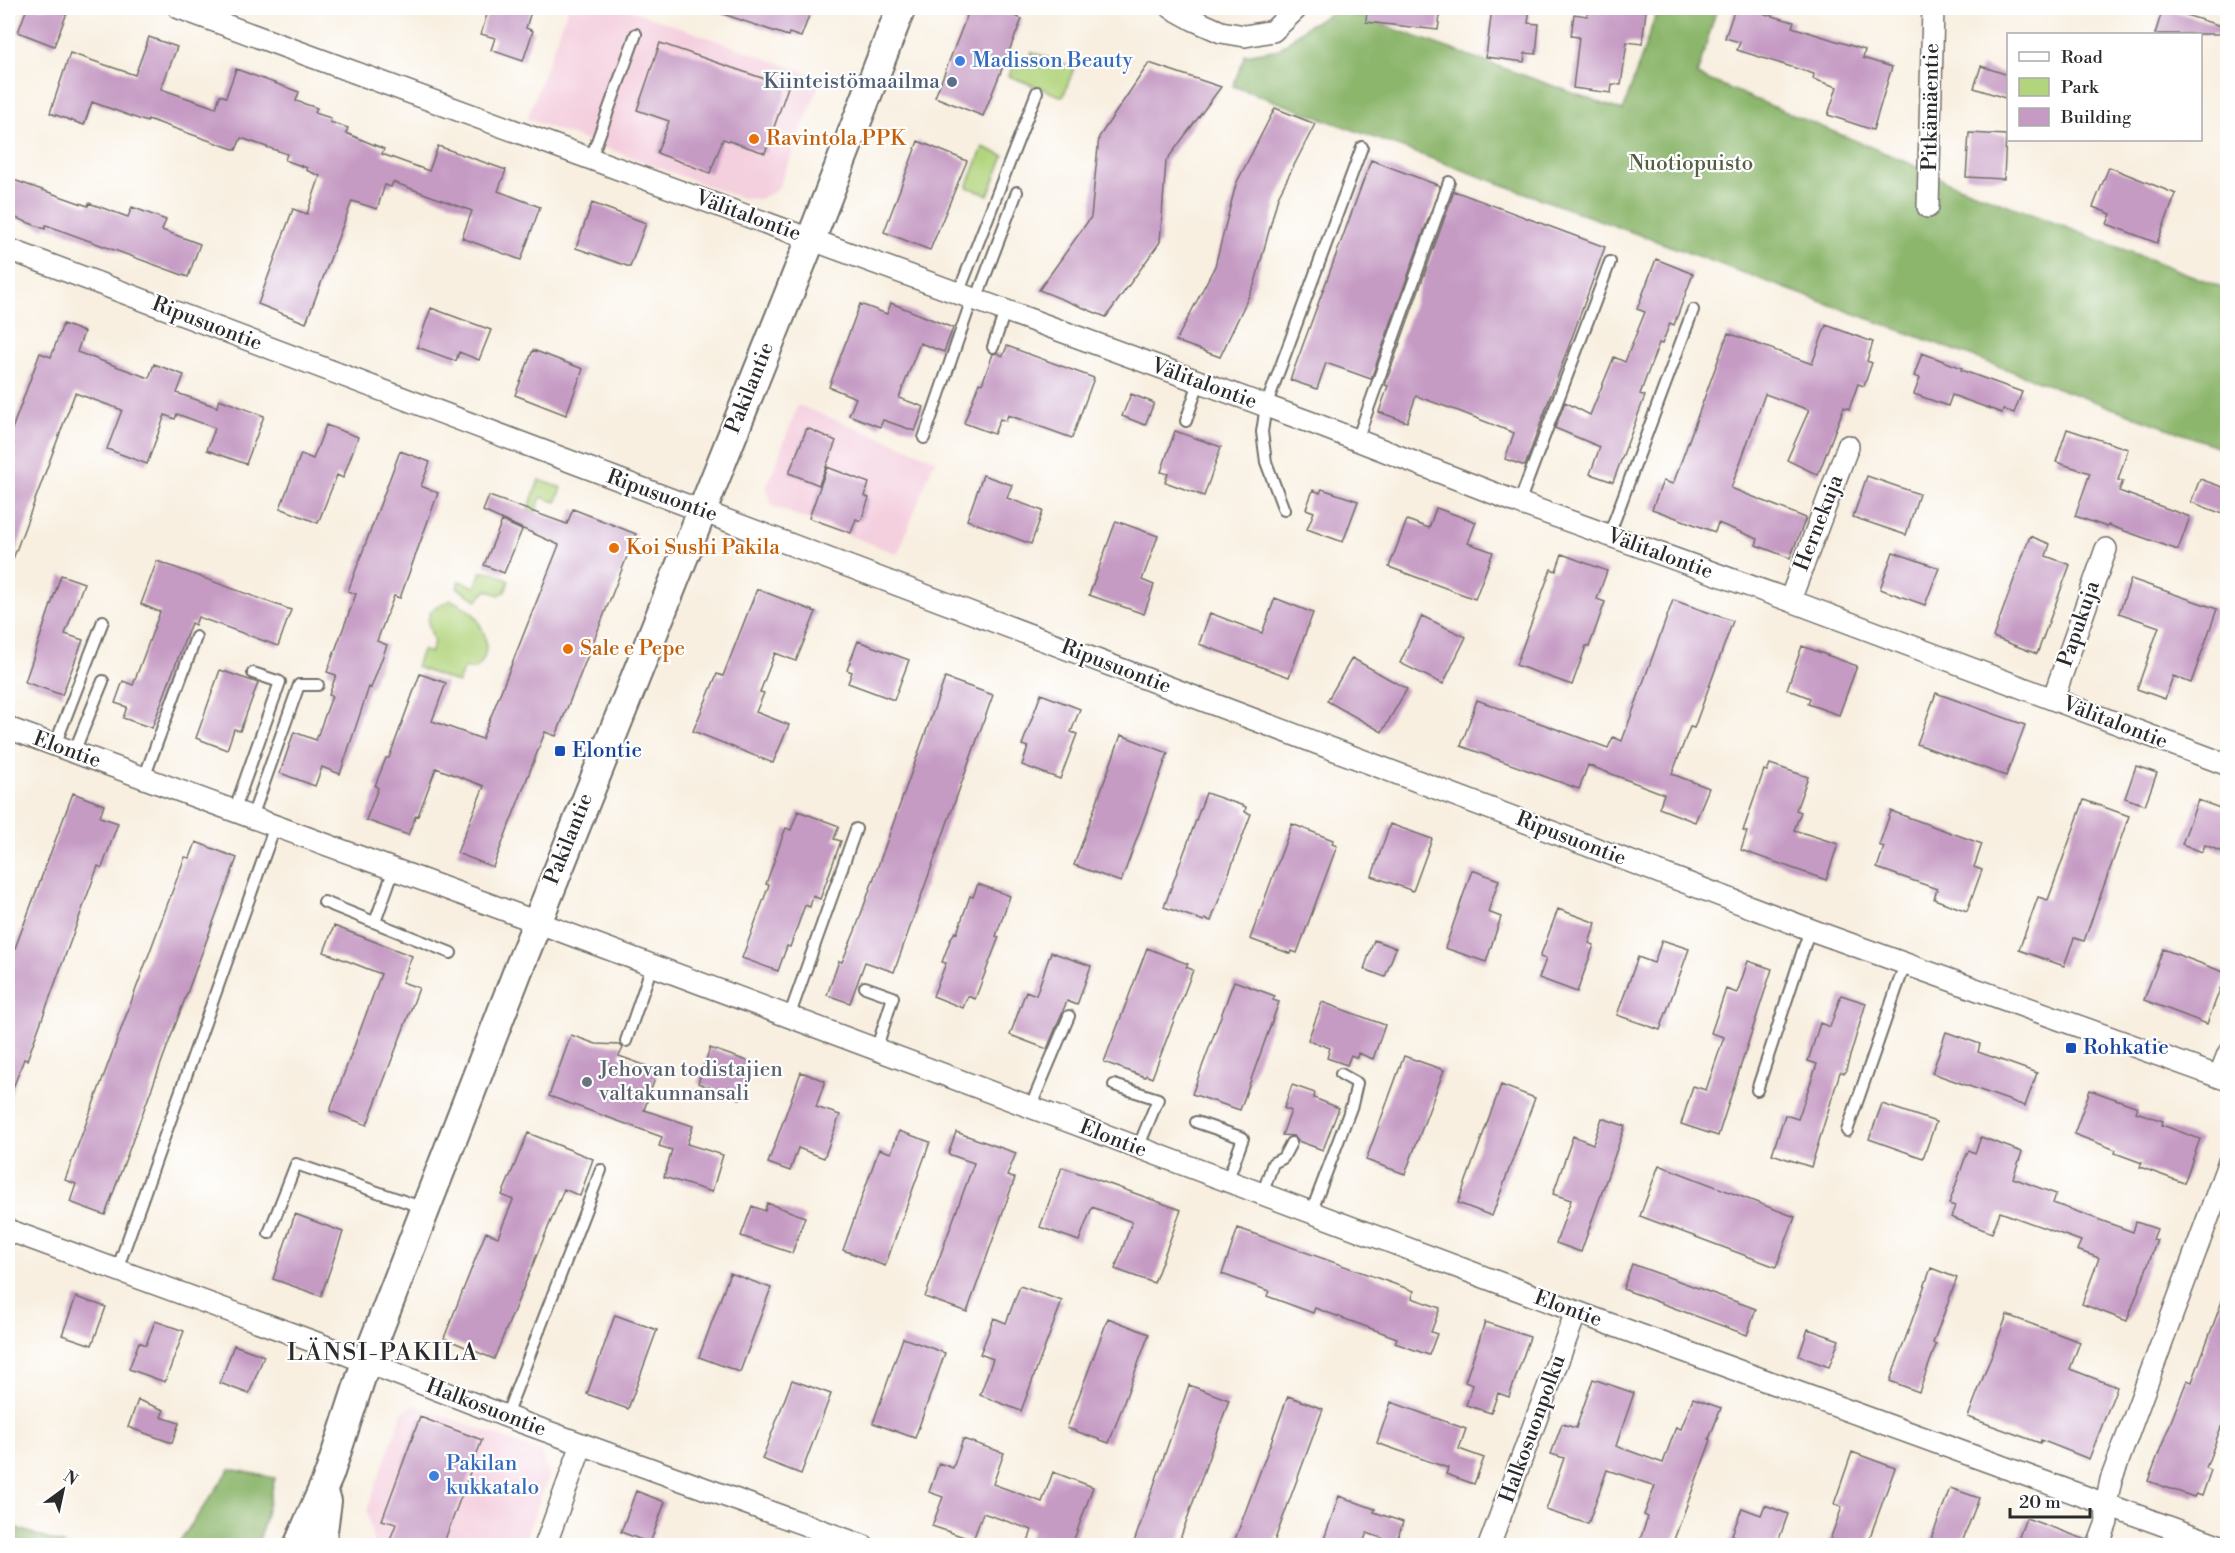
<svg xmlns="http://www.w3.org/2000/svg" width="2235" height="1553" viewBox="0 0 2235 1553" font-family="'Libre Bodoni',serif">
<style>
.built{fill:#f4cfde}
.green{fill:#b1d47c;stroke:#6e8054;stroke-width:1.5}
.forest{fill:#8cb66c;stroke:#5c704c;stroke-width:1.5}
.building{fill:#c59ac3}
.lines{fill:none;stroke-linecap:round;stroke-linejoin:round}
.lane-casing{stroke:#73706a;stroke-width:14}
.street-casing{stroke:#73706a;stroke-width:24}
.secondary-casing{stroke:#73706a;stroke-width:32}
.lane{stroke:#fff;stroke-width:10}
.street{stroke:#fff;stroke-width:21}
.secondary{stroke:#fff;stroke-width:28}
.shop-dot{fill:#3f7fe0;stroke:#fff;stroke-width:2}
.service-dot{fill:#5c6f8a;stroke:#fff;stroke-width:2}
.food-dot{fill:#e8710a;stroke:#fff;stroke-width:2}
.transit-dot{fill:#1a4fb4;stroke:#fff;stroke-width:2}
.worship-dot{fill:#6b7280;stroke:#fff;stroke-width:2}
.labels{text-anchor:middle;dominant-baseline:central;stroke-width:4.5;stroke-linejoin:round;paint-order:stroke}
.shop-label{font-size:21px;fill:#366cbe;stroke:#fff;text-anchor:start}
.service-label{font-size:21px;fill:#4e5e75;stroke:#fff;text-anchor:end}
.street-label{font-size:21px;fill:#2b2b2b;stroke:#fff}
.food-label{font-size:21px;fill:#c56008;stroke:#fff;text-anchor:start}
.park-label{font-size:21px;fill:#535e43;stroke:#fff}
.transit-label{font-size:21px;fill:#164399;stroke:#fff;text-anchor:start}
.worship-label{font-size:21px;fill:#5b616d;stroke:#fff;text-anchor:start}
.quarter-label{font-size:24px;letter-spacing:1.5px;fill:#2b2b2b;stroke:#fff}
</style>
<rect width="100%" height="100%" fill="#fff"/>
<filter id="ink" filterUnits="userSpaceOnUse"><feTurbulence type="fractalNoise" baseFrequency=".0167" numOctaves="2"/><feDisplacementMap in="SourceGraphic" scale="12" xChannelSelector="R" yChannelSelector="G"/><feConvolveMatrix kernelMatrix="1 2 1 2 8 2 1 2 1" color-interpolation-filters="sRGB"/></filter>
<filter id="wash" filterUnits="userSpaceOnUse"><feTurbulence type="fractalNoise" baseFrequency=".008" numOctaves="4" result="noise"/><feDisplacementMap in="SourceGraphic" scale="24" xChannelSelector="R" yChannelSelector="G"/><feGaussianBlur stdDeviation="1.35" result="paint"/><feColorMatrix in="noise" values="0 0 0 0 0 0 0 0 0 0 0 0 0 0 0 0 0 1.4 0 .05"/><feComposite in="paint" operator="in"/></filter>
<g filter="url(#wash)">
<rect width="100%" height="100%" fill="#f8efe0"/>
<path class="built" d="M568,8h57l197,70 -43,109 -5,5 -15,7 -18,-1 -214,-79z
M798,405l137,54 -37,95 -126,-48 -6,-17z
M414,1405l127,47 8,23 -26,70h-149l-7,-35 36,-99z"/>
<path class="green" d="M1032,52l42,16 -11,29 -54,-21 5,-13 11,4z
M983,147l21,9 -16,39 -21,-8z
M539,480l23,8 -6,14 -15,-5 -12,34 -4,-1 7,-18 -4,-2z
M481,572h13l15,9 -4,11 -6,3 -12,-5 -10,10 -20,-12 2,-7 16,6z
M451,600c8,4 18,8 24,16 3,5 9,15 10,21 3,16 -3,37 -21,31l-6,15 -42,-16 6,-17 8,3 4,-10 -6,-21 2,-9 5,-6z"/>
<path class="forest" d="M1640,8h77l-20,67 205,85 46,22 279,107v161l-994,-364 12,-31 34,-6 30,-24 30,-16 284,102 33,-97z
M230,1469l45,9 -17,67h-81z
M8,1525l57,20h-57z"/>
<g id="blocks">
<path class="building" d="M27,8h42l-15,38 -36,-14z
M489,8h43l-6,20 7,3 -10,30 -32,-11 4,-12 -14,-4z
M715,8h97l-11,29 -12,-4 -1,3 -74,-25z
M970,8h24l28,11 -39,97 -48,-19z
M1367,8h74l-3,22 -72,-8z
M1492,8h38l-2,15 11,1 -3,30 -11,-1 -1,9 -38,-5z
M1588,8h32l26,3 -4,33 -15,-2 -6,43 -9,-1 -1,9 -38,-5 6,-51 -8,-1 3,-22 13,2z
M1735,8h32l-2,6 29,8 -2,5 73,23 -2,8 29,9 -19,63 -45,-15 9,-28 -24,-8 1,-5 -77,-24 3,-8 -15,-4z
M2163,8l65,20v6h-73z
M149,37l28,10 -16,42 55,19 4,-13 6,2 10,-28 63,23 -3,9 21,7 -2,5 16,5 -1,4 18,6 -2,5 38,16 -2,5 47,17 9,-25 68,24 -8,21 42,16 -19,53 -59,-22 10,-27 -79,-29 -2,5 -6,-2 -8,24 -25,-8 -46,122 -48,-19 35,-95 14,5 13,-38 -14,-6 1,-2 -22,-8 2,-6 -46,-16 -5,12 -88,-31 -1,3 -55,-20 -8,23 -34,-12 20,-60 65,22z
M660,43l128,44 -23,66 -42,-14 -13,34 -53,-20 12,-32 -32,-11z
M1149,63l72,24 -55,74 -6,81 -54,75 -67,-27 52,-73 8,-80z
M1981,66l27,9v24l-34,-11z
M1275,108l40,16 -37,73 -23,86 -35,74 -44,-16 39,-75 21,-82z
M1969,133l37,2 -2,44 -38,-2z
M918,141l49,20 -37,89 -46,-18z
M1371,160l69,26 -69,193 -45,-16 -9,26 -27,-9z
M2109,167l67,27 -19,49 -50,-19 4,-10 -18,-7z
M8,178l80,28 1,-3 39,14 4,-10 34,13 -4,10 38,14 -12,33 -142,-52 -1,4 -37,-14z
M1454,191l151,56 -80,219 -20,-7 9,-26 -53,-21 -45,-16 -9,26 -28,-10 9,-26 -3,-1z
M592,203l54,20 -16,44 -54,-19z
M1656,259l37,15 -19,51 -4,-2 -8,21 -3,-1 -19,51 5,2 -32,86 -23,-8 10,-27 -45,-19 10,-26 25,13 24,-58 11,5 20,-50 -8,-3z
M891,303l62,25 -9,24 -24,-9 -21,55 25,9 -9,24 -32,-11 -3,7 -31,-12 7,-17 -27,-11 31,-83 27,10z
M431,308l60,22 -12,30 -20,-8 -3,9 -39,-14z
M63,324l21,8 -7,20 72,26 5,-14 30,11 -7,18 40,14 2,-8 45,17 -18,48 -39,-14 8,-22 -38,-14 -2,5 -10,-4 -18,49 -40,-15 15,-39 -47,-17 -65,174h-2v-106l6,-19 -6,-2 32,-87 11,4z
M1826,325l47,17 -6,19 5,2 -8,23 -6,-2 -9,25 -5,-2 -26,68 -31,-15 22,-50 -44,-16 -34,94 75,30 -16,40 -34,-13 2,-6 -40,-16 -3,9 -63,-23 11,-28 10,3 55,-151 84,31z
M1007,346l87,32 -22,60 -64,-23 -2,6 -6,-2 -6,15 -30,-11 15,-40 3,1 11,-30 4,-1 6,3z
M533,350l50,19 -17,46 -51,-20z
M1922,353l40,15 -1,2 61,22 -8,21 -11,-4 -1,4 -50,-18 -4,11 -34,-12 6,-16 -6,-2z
M1131,394l23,9 -9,22 -23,-9z
M326,425l32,12 -15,41 -6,-3 -19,48 -38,-15 21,-54 12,5z
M807,428l29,13 -17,44 -30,-12z
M2067,429l61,20 -10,31 5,1 -4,10 71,26 -12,33 -70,-25 -1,2 -32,-11 15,-43 -34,-11z
M1175,431l46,16 -17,49 -39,-14 3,-8 -7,-2z
M400,451l30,11 -9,24 17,7 -38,105 -6,-2 -17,45 10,4 -16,43 -2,-1 -29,87 -18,-7 -7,19 -35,-13 14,-41 22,8 16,-44 -3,-1 7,-20 -9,-3 29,-78 -8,-3z
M827,467l42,16 -4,13 4,2 -8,23 -5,-2 -5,14 -42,-15z
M983,475l29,10 -5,13 36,13 -12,33 -64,-24z
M1867,476l52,18 -13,41 -53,-18z
M2200,479l28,10v27l-37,-14z
M1322,489l36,12 -15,41 -36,-13 7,-17 -8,-3 7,-19 7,3z
M489,496l78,28 6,-15 63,25 -80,202 -11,-4 -52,135 -36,-14 27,-67 -48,-18 -18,48 -2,-1 -8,20 -42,-15 12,-32 -3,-2 11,-28h3l31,-84 26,9 -14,38 50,18 77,-194 -76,-34z
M1436,508l40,14 -8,21 25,9 -18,47 -86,-32 18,-47 22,8z
M502,521l20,9 -18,43 -20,-8z
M1116,521l42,15 -16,44 12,5 -10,29 -55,-19z
M2030,536l20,8 -4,12 24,9 -33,89 -44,-17z
M1893,552l46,16 -14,37 -45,-16z
M1562,554l45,17 -10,28 8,3 -16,45 -3,-1 -14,39 -56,-20 35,-96 5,2z
M157,561l134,49 -13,36 -80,-29 -3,8 -4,-2 -39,105 -29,-10 4,-11 -12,-4 8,-22 10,4 27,-73 -19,-8z
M61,575l23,8 -19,51 18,6 -21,55 -37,-13z
M2131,579l86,30 -26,74 -18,-7 -8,23 -28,-10 22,-62 -40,-14z
M757,589l59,23 -20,49 -21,-8 -15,39 4,1 -8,19 33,13 -16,38 -80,-32 24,-57 6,2z
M1275,598l38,15 -24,64 -90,-33 11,-31 52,20z
M1673,600l60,21 -39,107 -4,-1 -18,47 37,14 -14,34 -36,-14 5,-14 -76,-29 -9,24 -118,-43 16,-46 131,48 5,-11 9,4z
M1422,616l44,21 -23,47 -43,-21z
M858,641l51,19 -15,40 -46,-17 4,-11 -5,-2z
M1802,646l55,20 -18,49 -31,-11 2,-6 -23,-9z
M1352,658l55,31 -25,43 -55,-31z
M220,670l38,13 -18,48 -6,-2 -7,21 -31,-12z
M945,678l48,17 -99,277 -29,-10 -15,41 -23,-8 12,-34 3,1 13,-31z
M1936,693l89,32 -19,51 -89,-32z
M1041,694l39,15 -9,23 6,2 -17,45 -38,-14 6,-18 -6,-2z
M1121,735l47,18 -47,129 -47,-17z
M1770,764l38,13 -12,33 5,2 -7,18 44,14 -12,36 -85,-30 6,-18 -4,-1 21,-61 3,1z
M2136,766l21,7 -12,32 -20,-7z
M73,793l31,12 -4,12 18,6 -16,45 -4,-2 -71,194 -3,-1 -14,37 -2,-1v-128z
M1206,793l35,12 5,2 -1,5 6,2 -40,107 -6,-2 -1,2 -40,-14z
M2084,800l45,16 -45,125 -10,-3 -10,28 -45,-16 19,-53 10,3z
M2198,800l30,11v28l-5,13 -18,-7 -3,7 -20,-8z
M798,811l41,15 -5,13 7,2 -21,58 -7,-3 -3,11 -5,-2 -15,42 -3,-1 -9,25 -36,-13 27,-73 -3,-1 16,-46 4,-10 5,2z
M1891,811l91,33 -8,23 8,3 -15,41 -33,-12 3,-10 -60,-21 7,-21 -5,-2z
M1292,824l41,16 -1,4 5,2 -40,107 -5,-2 -1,3 -41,-15z
M1390,824l42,15 -19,52 -41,-15z
M196,842l41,16 -132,357 -35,-13 6,-18 -11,-4 120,-323 5,1z
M1472,870l27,10 -11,32 13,5 -15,45 -41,-14z
M978,884l32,12 -14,40 3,1 -24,62 -7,-3 -5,12 -30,-12 13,-33 -4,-1 9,-24 4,-6 2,1 13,-37 3,1z
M1558,909l38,14 -7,20 5,2 -17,47 -38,-14 7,-19 -6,-2z
M334,926l78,30 -10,26 17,6 -52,137 -37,-14 51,-137 -57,-22z
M1374,940l22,8 -11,29 -21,-8z
M1662,940l27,9 -29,81 -43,-15 21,-58 16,6z
M1147,948l41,16 -2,3 7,3 -41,108 -6,-3 -1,2 -41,-15z
M2163,949l63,24 -19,51 -63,-24z
M1051,952l40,14 -14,39 -10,-4 -20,48 -37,-14 16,-44 10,4z
M1748,961l24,8 -54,167 -37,-12 12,-38 13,4 18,-53 -13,-4 15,-44 11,4z
M1234,981l41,15 -2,4 6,2 -39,108 -48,-16z
M1841,995l25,8 -21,70 -5,-1 -29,95 -39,-13 13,-39 13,4 19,-55 -9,-3 12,-38 10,4z
M1322,1002l63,23 -12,34 -15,-6 -1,5 -6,-3 -4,10 -20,-7 3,-10 -22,-8z
M1946,1032l34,12 -2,8 59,21 -12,33 -93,-33z
M571,1035l25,9 24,1 3,3 -4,8 39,14 -14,40 49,16 -6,18 36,11 -11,37 -48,-15 8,-27 -13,-4 3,-9 -113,-41z
M710,1048l43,15 -13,36 -42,-16z
M1404,1056l40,14 -39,104 -39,-14z
M801,1072l24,9 -9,26 24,8 -16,43 -26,-10 -8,23 -22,-8z
M1292,1085l23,8 -1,5 25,10 -16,42 -25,-9 -4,-5 -12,-1 9,-24 -7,-3z
M1501,1085l34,13 -43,118 -34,-13z
M2090,1090l48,17 -2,5 27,9 -1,4 38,14 -16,44 -44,-16 2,-4 -27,-10 1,-3 -42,-16z
M1882,1104l54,18 -13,36 -54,-19z
M1602,1118l23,8 -44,126 -25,-9 15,-43 -18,-6 20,-58 20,8z
M899,1131l31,11 -45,124 -42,-16 36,-101 12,4z
M956,1132l60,21 -9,23 8,2 -48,134 -42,-15 49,-134 -26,-9z
M528,1133l65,26 -13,37 -16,-7 -70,170 -50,-21 42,-106 12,5 15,-37 -11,-5z
M1981,1137l41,15 -9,26 43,16 -3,9 80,29 3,-10 21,7 -4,10 4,1 -30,81 -45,-17 17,-46 -22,-8 4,-9 -81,-29 -8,21 -41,-16 4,-11 -6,-2 15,-43 5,-11 6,3z
M1659,1165l136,52 -19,50 -136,-51z
M1062,1167l119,43 -27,73 -39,-14 17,-47 -40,-15 -13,34 -39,-14z
M767,1203l38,14 -13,36 -51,-17 11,-30 13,5z
M295,1214l48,18 -22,64 -48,-17z
M1238,1228l176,63 -2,7 28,10 -9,24 6,2 -8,21 -34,-12 2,-5 -82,-30 -2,5 -46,-17 2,-5 -47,-17z
M1632,1264l124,45 -9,26 -124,-46z
M1931,1268l26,10 -24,65 3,2 -17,47 -29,-11z
M730,1273l41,15 -31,84 -41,-15z
M1020,1286l42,15 -41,110 -41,-16 13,-36 -13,-5 14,-36 12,5z
M2225,1293h3v137l-7,-3 -15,41 5,2 -9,26 -6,-2 -2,3 -46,-16 39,-101 5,2z
M76,1297l30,10 -14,38 -30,-10z
M615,1315l42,15 -29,79 -41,-15z
M2007,1315l73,27 -10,27 47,18 -28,72 -48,-19 -1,3 -72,-26z
M1108,1318l41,16 -40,109 -42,-15z
M155,1321l29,10 -19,51 -36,-13 10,-27 7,3z
M1485,1322l45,15 -21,60 -11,-4 -7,20 -25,-8 7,-20 -8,-3z
M1808,1329l31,11 -10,27 -30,-11z
M903,1338l42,15 -30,85 -42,-15z
M234,1345l30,11 -15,38 -29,-11z
M1593,1379l41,14 -18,53 47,17 13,-36 5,2 12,-31 28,10 -12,31 2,1 -39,105h-34l10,-28 -4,-2 11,-29 -48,-16 -19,54 -42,-14 18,-52 -13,-4 11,-30 14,4z
M792,1380l39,14 -30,80 -39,-15z
M1189,1385l40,15 -51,145h-45z
M1288,1396l35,13 -50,136h-40z
M138,1400l26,10 -3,7 18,6 -7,20 -44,-16z
M1391,1402l75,27 -7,20 25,9 -10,26 -28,-10 2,-6 -71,-25z
M420,1417l62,23 -39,105h-39l-14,-5 6,-16 -14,-4z
M963,1439l41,14 -11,31 49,18 11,-30 40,15 -21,58h-45l5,-15 -49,-17 -10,27 -41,-14 11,-29 -14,-5 10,-29 14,5z
M1852,1452l43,16 -28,77h-39l14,-38 -8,-3z
M1950,1488l29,10 -18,47h-32z
M636,1491l29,11 -15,41 -29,-11z
M1339,1496l36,13 -1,3 29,10 -7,21 -29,-10 -5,12h-40z
M1765,1505l23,9 -11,31h-49l14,-37 19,7z
M2026,1518l61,22 -1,5h-70z"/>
</g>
</g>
<g filter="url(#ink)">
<use href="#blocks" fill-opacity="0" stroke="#73706a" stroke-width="1.5"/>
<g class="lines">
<defs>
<path id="lane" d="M591,158l45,-124
M958,294l79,-202
M976,300l41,-108
M993,347l12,-36
M1186,421l13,-39
M924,438l48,-139
M1357,440l92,-258
M1519,503l91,-241
M1284,510l-18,-48 -4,-30 4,-26 96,-259
M1609,535l84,-225
M55,745l48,-124
M74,752l29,-71
M144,778l52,-141
M234,811l46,-129 -27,-9
M252,817l47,-132h19
M324,902l127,51
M375,922l19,-53
M865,987l28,10 -17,53
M789,1017l67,-188
M626,1041l26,-75
M1114,1085l44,14 -20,49
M1757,1090l53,-161
M1030,1108l39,-92
M1196,1122l47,16 -16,44
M1847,1131l58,-167
M1262,1195l11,-32 10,-5 8,-15
M1311,1213l41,-108 5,-22 -16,-9
M269,1233l27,-69 128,44
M117,1270l158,-444
M506,1416l95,-246"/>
<path id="street" d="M179,8l1139,417 201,78 267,96 442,166
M1172,8l22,12 27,12 24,4 28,-5 23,-22
M1928,207l5,-199
M8,249l1809,683 411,148
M1790,600l58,-154
M2053,699l53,-150
M8,728l494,181 1094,410 625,227
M2219,1077l9,-23
M8,1230l309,113 204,79 343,124
M545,1546l37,-102
M1489,1546l87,-234
M2098,1546l9,-24 -1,-19 5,-23 117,-316"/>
<path id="secondary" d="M298,1546l31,-71 37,-113 151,-389 294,-734 90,-231
M321,1546l6,-45"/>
</defs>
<use href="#lane" class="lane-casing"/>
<use href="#street" class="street-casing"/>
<use href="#secondary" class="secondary-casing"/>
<use href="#lane" class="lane"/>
<use href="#street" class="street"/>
<use href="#secondary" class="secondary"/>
</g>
</g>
<g class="shop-dot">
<circle cx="960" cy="61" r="6"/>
<circle cx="434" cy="1476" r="6"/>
</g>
<circle class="service-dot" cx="952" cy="82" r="6"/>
<g class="food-dot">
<circle cx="754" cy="139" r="6"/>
<circle cx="614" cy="548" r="6"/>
<circle cx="568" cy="649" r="6"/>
</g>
<g class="transit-dot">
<rect x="554" y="745" width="12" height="12" rx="3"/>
<rect x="2065" y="1042" width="12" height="12" rx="3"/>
</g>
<circle class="worship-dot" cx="587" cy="1082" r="6"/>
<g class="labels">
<g class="shop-label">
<text x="972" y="61">Madisson Beauty</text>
<text x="446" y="1464">Pakilan<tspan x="446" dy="24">kukkatalo</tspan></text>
</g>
<g class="service-label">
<text x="940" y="82">Kiinteistömaailma</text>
</g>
<g class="street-label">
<text transform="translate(1931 107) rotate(-89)">Pitkämäentie</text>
<text transform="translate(748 216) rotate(20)">Välitalontie</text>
<text transform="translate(207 324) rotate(21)">Ripusuontie</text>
<text transform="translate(1204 384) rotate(20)">Välitalontie</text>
<text transform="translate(750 388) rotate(-68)">Pakilantie</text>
<text transform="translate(662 496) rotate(20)">Ripusuontie</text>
<text transform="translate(1819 523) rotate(-69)">Hernekuja</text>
<text transform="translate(1660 554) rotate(20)">Välitalontie</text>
<text transform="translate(2079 624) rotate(-71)">Papukuja</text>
<text transform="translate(1116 667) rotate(21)">Ripusuontie</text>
<text transform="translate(2115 723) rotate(21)">Välitalontie</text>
<text transform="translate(67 750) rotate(20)">Elontie</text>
<text transform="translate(569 839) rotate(-68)">Pakilantie</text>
<text transform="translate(1571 839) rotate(21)">Ripusuontie</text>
<text transform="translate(1113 1139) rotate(21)">Elontie</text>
<text transform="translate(1568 1309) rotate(20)">Elontie</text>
<text transform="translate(486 1408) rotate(21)">Halkosuontie</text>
<text transform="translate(1533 1429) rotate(-70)">Halkosuonpolku</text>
</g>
<g class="food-label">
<text x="766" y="139">Ravintola PPK</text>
<text x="626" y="548">Koi Sushi Pakila</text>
<text x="580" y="649">Sale e Pepe</text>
</g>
<g class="park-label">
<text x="1691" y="164">Nuotiopuisto</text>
</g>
<g class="transit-label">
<text x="572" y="751">Elontie</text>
<text x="2083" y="1048">Rohkatie</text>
</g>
<g class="worship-label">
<text x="599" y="1070">Jehovan todistajien<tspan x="599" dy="24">valtakunnansali</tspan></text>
</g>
<g class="quarter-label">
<text x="383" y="1353">LÄNSI-PAKILA</text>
</g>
</g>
<rect width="2235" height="1553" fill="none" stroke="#fff" stroke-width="30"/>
<rect x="2007" y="33" width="195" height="108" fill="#ffffff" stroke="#aaaaaa" stroke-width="1.5"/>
<rect x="2019" y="52" width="30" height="9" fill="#ffffff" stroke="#aaaaaa" stroke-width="1.5"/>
<text x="2061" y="63" font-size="18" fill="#2b2b2b">Road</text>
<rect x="2019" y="78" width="30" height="18" fill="#b1d47c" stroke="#aaaaaa" stroke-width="1.5"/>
<text x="2061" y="93" font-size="18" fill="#2b2b2b">Park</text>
<rect x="2019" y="108" width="30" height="18" fill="#c59ac3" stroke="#aaaaaa" stroke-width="1.5"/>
<text x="2061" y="123" font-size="18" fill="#2b2b2b">Building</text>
<g transform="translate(63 1490) rotate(33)" stroke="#ffffff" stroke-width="4.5" paint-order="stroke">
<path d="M0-4.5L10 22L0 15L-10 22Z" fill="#2b2b2b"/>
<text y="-9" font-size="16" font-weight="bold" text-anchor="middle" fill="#2b2b2b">N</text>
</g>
<path d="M2010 1508v9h80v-9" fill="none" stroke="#2b2b2b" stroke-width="3"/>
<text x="2019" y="1508" font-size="18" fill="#2b2b2b" stroke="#ffffff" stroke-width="4.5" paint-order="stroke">20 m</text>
</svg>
